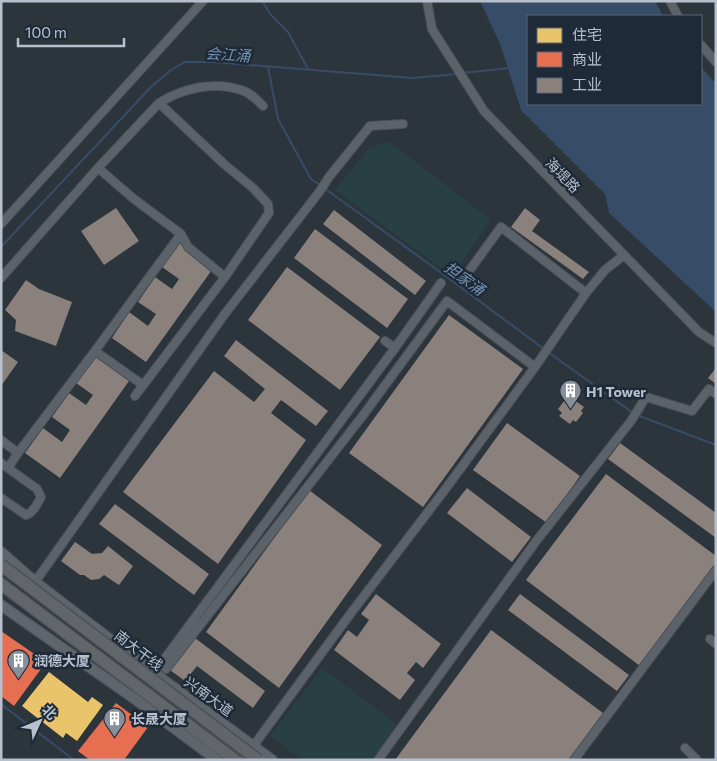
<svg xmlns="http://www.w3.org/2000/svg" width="717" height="761" viewBox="0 0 717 761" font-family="Commissioner,'Noto Sans SC',sans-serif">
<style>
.green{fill:#284043}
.water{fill:#374d67}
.homes{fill:#e9c46a}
.shops{fill:#e76f51}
.industry{fill:#8a817c}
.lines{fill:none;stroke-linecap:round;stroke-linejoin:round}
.stream{stroke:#374d67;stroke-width:2}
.minor-casing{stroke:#4b5056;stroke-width:10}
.major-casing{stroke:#4a5059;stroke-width:12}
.highway-casing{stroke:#495057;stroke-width:14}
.minor{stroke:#5c6269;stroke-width:8}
.major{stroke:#5e656b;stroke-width:10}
.highway{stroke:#626569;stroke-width:11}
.highway-bridge-casing{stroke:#495057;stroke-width:14;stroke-linecap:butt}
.highway-bridge{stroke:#626569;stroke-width:11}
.labels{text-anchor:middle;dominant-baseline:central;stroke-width:5;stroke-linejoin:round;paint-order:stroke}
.street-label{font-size:14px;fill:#b7c0cc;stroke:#1e2a38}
.poi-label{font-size:14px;font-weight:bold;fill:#b7c0cc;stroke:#1e2a38;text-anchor:start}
.water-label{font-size:15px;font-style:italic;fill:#7593b1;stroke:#1e2a38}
</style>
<rect width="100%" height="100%" fill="#2c343c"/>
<path class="green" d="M390,142l101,78 -39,56 -117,-86 35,-43z
M322,668l76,57 -26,35h-70l-32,-24z"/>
<path class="water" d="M480,1h175l8,15h-135v88h173v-37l15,17v228l-107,-99 -4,-19 -84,-84 -20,-64z"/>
<path class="homes" d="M49,672l39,30 4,-5 11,8 -26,36 -11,-8 -3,5 -41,-32z"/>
<path class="shops" d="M1,631l45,31 -32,44 -13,-10z
M116,703l32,24 -24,33h-34l-12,-9z"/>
<path class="industry" d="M116,208l23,33 -35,24 -23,-34z
M525,208l15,12 -8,11 57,41 -6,7 -72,-52z
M334,210l92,71 -11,14 -92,-71z
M315,229l93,70 -21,29 -93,-70z
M180,242l34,25 -68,95 -34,-24 17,-26 19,14 8,-12 -18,-12 17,-25 17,12 7,-10 -17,-12z
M287,267l93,70 -40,53 -92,-70z
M26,280l13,9 33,13 -16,44 -41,-15 1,-11 -11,-10z
M449,315l74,54 -100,138 -74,-54z
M236,340l92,71 -12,15 -35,-26 -10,13 35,27 -88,124 -95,-72 91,-121 40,31 11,-13 -41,-33z
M1,350l17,12 -17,24z
M95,356l34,25 -69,97 -35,-25 18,-25 19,14 8,-12 -18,-13 17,-24 17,12 7,-10 -17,-12z
M716,368v16l-8,-6z
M570,397l14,10 -3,4 2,2 -7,9 -3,-2 -3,4 -11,-8 3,-3 -4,-4 7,-9 2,2z
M507,423l73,53 -33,47 -74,-53z
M620,443l96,70v25l-108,-79z
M606,474l110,82v8l-76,102 -114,-86z
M467,488l64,49 -19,25 -65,-49z
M309,490l73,55 -103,143 -73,-56z
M115,504l94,70 -15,21 -95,-71z
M75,542l17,12 10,-1 6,-7 25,20 -14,19 -15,-10 -5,4 -8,1 -7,-5h-4l-19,-14z
M376,594l65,50 -18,24 -7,-6 -9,11 8,7 -15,20 -66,-50 14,-20 9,7 12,-17 -8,-6z
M520,594l109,81 -12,16 -109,-81z
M491,630l112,83 -34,47h-174z
M195,638l70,53 -12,17 -56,-42 -12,15 -15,-11z"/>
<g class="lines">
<path class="stream" d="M262,1l9,14 17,17 20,37
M268,67l10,52 33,60 9,6
M462,73l48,-5
M324,188l108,78 112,83
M1,247l150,-160 20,-17 14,-8h27l200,16 46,-4
M548,352l85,61
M637,415l79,30
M1,704l73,56"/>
<defs>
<path id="minor" d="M427,1l5,28 52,82 215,221 17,11
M670,1l8,15
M701,45l15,17
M1,224l202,-223
M181,234l7,13 37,30
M1,278l97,-110 61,-65c24,-15 55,-22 82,-13 9,2 16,10 22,16
M586,293l19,-23 19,-15
M385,341l10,7
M95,351l86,-117 -47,-35 -36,-31
M135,396l90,-119 44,-64 -1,-9 -15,-16 -29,-24 -65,-61
M1,440l17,13 77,-102 48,34
M1,463l36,26 4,8c-3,6 -8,16 -15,18l-25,-17
M8,468l10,-15
M35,582l189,-267 96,-124 9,-14 41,-51 33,-2
M710,639l6,5
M166,669l198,-255 83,-113 88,66 51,-74 -85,-66 -37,51
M154,673l241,-325 46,-65
M685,748l12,12
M243,760l108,-147 96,-126 88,-120
M378,760l159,-220 94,-119 15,-24 46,14 17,-22 7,5
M574,760l142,-190"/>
<path id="major" d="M1,552l34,30 119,91 118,87
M1,605l134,94 82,61"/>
<path id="highway" d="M1,584l234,176"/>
</defs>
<use href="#minor" class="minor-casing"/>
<use href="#major" class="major-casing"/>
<use href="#highway" class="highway-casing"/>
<use href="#minor" class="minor"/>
<use href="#major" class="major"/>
<use href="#highway" class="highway"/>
<defs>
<path id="highway-bridge" d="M1,565l257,195"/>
</defs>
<use href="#highway-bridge" class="highway-bridge-casing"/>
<use href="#highway-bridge" class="highway-bridge"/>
</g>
<defs>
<symbol id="building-pin" viewBox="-11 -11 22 30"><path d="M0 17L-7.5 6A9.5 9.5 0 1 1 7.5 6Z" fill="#868f9a" stroke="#1e2a38"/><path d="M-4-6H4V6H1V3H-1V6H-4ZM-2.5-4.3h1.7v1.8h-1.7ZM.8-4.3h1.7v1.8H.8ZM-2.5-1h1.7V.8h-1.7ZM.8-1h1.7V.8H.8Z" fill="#fff"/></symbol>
</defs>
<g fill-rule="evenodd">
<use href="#building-pin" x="558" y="378" width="25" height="34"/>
<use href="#building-pin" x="6" y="648" width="25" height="34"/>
<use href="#building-pin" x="102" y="706" width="25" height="34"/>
</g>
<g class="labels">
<g class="street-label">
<text transform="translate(563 175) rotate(46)">海堤路</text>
<text transform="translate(139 650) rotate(37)">南大干线</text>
<text transform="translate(209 696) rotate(36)">兴南大道</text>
</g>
<g class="poi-label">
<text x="586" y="391">H1 Tower</text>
<text x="34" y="660">润德大厦</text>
<text x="131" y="718">长晟大厦</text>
</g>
<g class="water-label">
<text transform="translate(228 54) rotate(4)">会江涌</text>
<text transform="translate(465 278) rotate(36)">担家涌</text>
</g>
</g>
<rect width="717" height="761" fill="none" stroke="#b7c0cc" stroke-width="5"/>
<rect x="527" y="15" width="175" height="90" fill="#1e2a38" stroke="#5b6673"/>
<rect x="537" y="28" width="25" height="15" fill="#e9c46a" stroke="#5b6673"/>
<text x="572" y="40" font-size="15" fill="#b7c0cc">住宅</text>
<rect x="537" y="52" width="25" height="15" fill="#e76f51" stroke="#5b6673"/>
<text x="572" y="65" font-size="15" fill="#b7c0cc">商业</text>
<rect x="537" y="78" width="25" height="15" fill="#8a817c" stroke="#5b6673"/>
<text x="572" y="90" font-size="15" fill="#b7c0cc">工业</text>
<g transform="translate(40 721) rotate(46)" stroke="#1e2a38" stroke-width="4" paint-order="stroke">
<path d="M0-4L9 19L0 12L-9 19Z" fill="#b7c0cc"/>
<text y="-8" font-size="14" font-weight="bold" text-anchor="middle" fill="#b7c0cc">北</text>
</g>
<path d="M18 38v8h106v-8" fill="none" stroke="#b7c0cc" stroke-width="2.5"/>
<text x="25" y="38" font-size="15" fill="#b7c0cc" stroke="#1e2a38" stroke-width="4" paint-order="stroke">100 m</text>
</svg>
